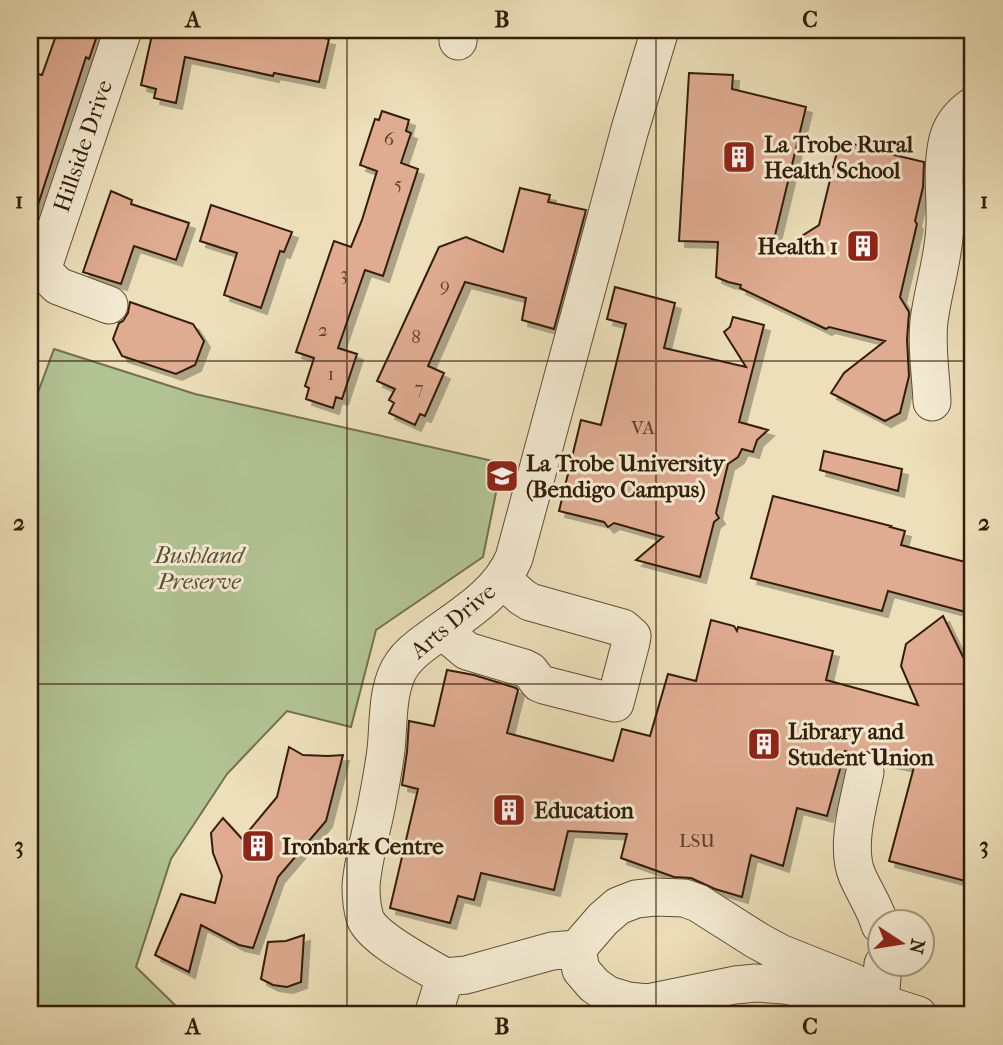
<svg xmlns="http://www.w3.org/2000/svg" width="1003" height="1045" viewBox="0 0 1003 1045" font-family="'IM FELL French Canon',serif">
<style>
.green{fill:#b2c394;stroke:#73704e;stroke-width:2}
.building{fill:#dfab91;stroke:#341d08;stroke-width:2;filter:url(#shadow)}
.lines{fill:none;stroke-linecap:round;stroke-linejoin:round}
.minor-casing{stroke:#624e34;stroke-width:39}
.minor{stroke:#f3ead2;stroke-width:37}
.grid{fill:none;stroke:#341d08;stroke-width:2;stroke-opacity:0.55}
.labels{text-anchor:middle;dominant-baseline:central;stroke-width:6;stroke-linejoin:round;paint-order:stroke}
.number-label{font-size:19px;fill:#5f402a}
.poi-label{font-size:23px;font-weight:bold;fill:#341d08;stroke:#f3ead2;text-anchor:start}
.street-label{font-size:23px;fill:#341d08;stroke:#f3ead2}
.park-label{font-size:23px;font-style:italic;fill:#5a4f32;stroke:#f3ead2}
.neatline{fill:none;stroke:#341d08;stroke-width:2.5}
.grid-label{font-size:23px;text-anchor:middle;font-weight:bold;fill:#341d08}
</style>
<defs>
<filter id="shadow"><feDropShadow dx="6" dy="6" stdDeviation="0" flood-color="#0004"/></filter>
</defs>
<rect width="100%" height="100%" fill="#ecdfb9"/>
<filter id="stains"><feTurbulence type="fractalNoise" baseFrequency=".00286" numOctaves="4"/><feColorMatrix values="0 0 0 0 .2 0 0 0 0 .09 0 0 0 0 .02 0 0 0 .5 -.17"/></filter>
<radialGradient id="worn" r=".72"><stop offset=".6" stop-color="#630" stop-opacity="0"/><stop offset="1" stop-color="#630" stop-opacity=".3"/></radialGradient>
<path class="green" d="M54,349l141,45 307,69 -19,94 -107,73 -25,97 -64,-16 -60,63 -56,85 -35,108 43,42 2,6h-151v-601z"/>
<path class="building" d="M58,30h41l-10,29 -3,-2 -52,160h-4v-120l8,-23 4,1z
M153,30h133l43,9 -10,43 -45,-9 -1,3 -88,-19 -9,46 -22,-5 2,-9 -15,-4z
M689,73l44,2 -1,14 74,18 -36,149 49,-31 12,-49 -4,-6 6,-3 7,-26 25,6 5,-3 3,6 51,12 -1,25 -8,34 2,3 -17,73 9,15 -2,28 2,36 -9,37 -15,8 -54,-28 13,-20 41,-32 -56,-14 -3,2 -86,-41 1,-3 -13,-3 -12,-5 2,-35 -39,-1z
M382,111l27,9 -3,11 5,2 -10,30 17,6 -35,107 -18,-6 -27,78 19,6 -15,45 -6,-2 -3,11 -27,-9 3,-11 -4,-2 9,-28 -18,-6 38,-111 17,6 11,-27 15,-49 -17,-6 15,-46 4,1z
M520,188l30,7 -2,7 38,8 -32,119 -32,-9 4,-22 -61,-16 -37,84 16,7 -19,43 -5,-2 -5,11 -26,-12 5,-10 -5,-3 6,-11 -18,-8 62,-134 27,-10 37,15z
M111,191l21,9 -1,4 58,19 -13,37 -42,-14 -13,38 -38,-12z
M211,205l81,27 -8,20 -4,-1 -19,57 -37,-13 13,-42 -37,-12z
M615,287l60,16 -11,45 82,19 -22,-35 6,-5 3,-10 31,8 -25,97 29,8 -11,10 -4,12 -11,-3 -4,8 -10,7 -12,49 3,5 -5,4 -14,55 -64,-17 27,-23 -49,-14 -6,4 -4,-5 -45,-11 22,-91 20,5 25,-101 -19,-5z
M130,302l63,22 11,17 -9,24 -19,9 -54,-18 -9,-17 6,-16 4,-2 5,-8z
M824,451l78,18 -4,22 -78,-21z
M773,496l118,30 -1,1 15,4 -4,14 72,19v50l-85,-23 -6,20 -131,-33z
M943,616l20,41 10,3v223l-84,-22 25,-94 -33,-7 -2,-4 -9,-4h-11l-3,2 -11,-3 -18,65 -30,-8 -14,58 -32,-11 -9,42 -27,-8 -24,-11 -17,-1 -53,-19 6,-24 -59,-3 -14,59 -73,-17 -7,27 -16,-4 -8,27 -60,-15 28,-119 -16,-4 5,-33 2,-31 25,5 13,-56 27,5 42,13 2,2 -11,43 106,28 9,-32 28,7 18,-62 28,7 15,-61 23,6 3,5 1,-4 95,24 -7,29 92,25 -17,-39 5,-22z
M289,747l14,8 25,1 15,-1 -17,66 -48,56 -25,71 -14,-3 -38,-20 -12,47 -34,-17 26,-61 34,9 7,-27 -9,-23 -2,-20 12,-15 19,21 35,-42z
M304,935l-3,47 -14,5 -14,-2 -12,-6 7,-37 18,-1z"/>
<g class="lines">
<defs>
<path id="minor" d="M458,41l1,-11
M109,305l-51,-19 -13,-13 -1,-9 79,-234
M932,402c-1,-27 -6,-55 -3,-81 4,-32 15,-63 16,-96 1,-28 -4,-58 3,-86 4,-14 13,-25 25,-33
M442,630l25,21 57,17 6,3 9,12 5,2 71,18 16,-61 1,-6 -9,-8 -93,-26 -8,-5 -20,-18
M865,772c-6,30 -20,74 -8,103 7,17 18,32 23,50
M577,949l4,21 13,15 14,10 20,6 19,2 88,-18 21,-2 28,2 29,6 37,12h30l38,12
M445,977c-20,-12 -72,-38 -80,-59 -3,-10 -4,-21 -4,-32 2,-29 12,-59 17,-88 3,-16 6,-32 8,-48 3,-27 0,-64 17,-87 7,-10 18,-18 28,-25 31,-23 67,-43 83,-80l116,-429 30,-99
M445,977l21,-2 86,-24 25,-2 26,-30 15,-13 18,-7 19,-2 29,1 14,5 60,38 22,12 73,29 27,21
M880,1003l3,-39
M433,1015l12,-38"/>
</defs>
<use href="#minor" class="minor-casing"/>
<use href="#minor" class="minor"/>
</g>
<path class="grid" d="M347,30v985M656,30v985M30,361h943M30,684h943"/>
<defs>
<symbol id="building-square" viewBox="-11 -11 22 22"><rect x="-9" y="-9" width="18" height="18" rx="4" fill="#8f2418" stroke="#f3ead2"/><path d="M-4-6H4V6H1V3H-1V6H-4ZM-2.5-4.3h1.7v1.8h-1.7ZM.8-4.3h1.7v1.8H.8ZM-2.5-1h1.7V.8h-1.7ZM.8-1h1.7V.8H.8Z" fill="#fff"/></symbol>
<symbol id="university-square" viewBox="-11 -11 22 22"><rect x="-9" y="-9" width="18" height="18" rx="4" fill="#8f2418" stroke="#f3ead2"/><path d="M0-5L7-2L0 1L-7-2ZM-4 1L0 2.5L4 1V4Q0 6-4 4Z" fill="#fff"/></symbol>
</defs>
<g fill-rule="evenodd">
<use href="#building-square" x="720" y="138" width="38" height="38"/>
<use href="#building-square" x="844" y="227" width="38" height="38"/>
<use href="#university-square" x="483" y="457" width="38" height="38"/>
<use href="#building-square" x="745" y="725" width="38" height="38"/>
<use href="#building-square" x="490" y="791" width="38" height="38"/>
<use href="#building-square" x="239" y="827" width="38" height="38"/>
</g>
<g class="labels">
<g class="number-label">
<text x="389" y="139">6</text>
<text x="398" y="184">5</text>
<text x="344" y="274">3</text>
<text x="445" y="285">9</text>
<text x="323" y="330">2</text>
<text x="416" y="337">8</text>
<text x="331" y="374">1</text>
<text x="419" y="388">7</text>
<text x="643" y="428">VA</text>
<text x="697" y="841">LSU</text>
</g>
<g class="poi-label">
<text x="764" y="144">La Trobe Rural<tspan x="764" dy="26">Health School</tspan></text>
<text x="838" y="246" text-anchor="end">Health 1</text>
<text x="526" y="463">La Trobe University<tspan x="526" dy="26">(Bendigo Campus)</tspan></text>
<text x="788" y="731">Library and<tspan x="788" dy="26">Student Union</tspan></text>
<text x="534" y="810">Education</text>
<text x="282" y="846">Ironbark Centre</text>
</g>
<g class="street-label">
<text transform="translate(83 146) rotate(-71)">Hillside Drive</text>
<text transform="translate(453 621) rotate(-40)">Arts Drive</text>
</g>
<g class="park-label">
<text x="199" y="555">Bushland<tspan x="199" dy="26">Preserve</tspan></text>
</g>
</g>
<rect width="1003" height="1045" fill="none" stroke="#ecdfb9" stroke-width="77"/>
<g transform="translate(901 943) rotate(102)"><circle r="33" fill="#f3ead2" stroke="#a79881" stroke-width="2"/>
<path d="M0-5L12 26L0 18L-12 26Z" fill="#8f2418"/>
<text y="-10" font-size="19" font-weight="bold" text-anchor="middle" fill="#341d08">N</text>
</g>
<rect x="38" y="38" width="926" height="968" class="neatline"/>
<g class="grid-label">
<text x="193" y="27">A</text>
<text x="502" y="27">B</text>
<text x="810" y="27">C</text>
<text x="19" y="208">1</text>
<text x="984" y="208">1</text>
<text x="19" y="530">2</text>
<text x="984" y="530">2</text>
<text x="19" y="853">3</text>
<text x="984" y="853">3</text>
<text x="193" y="1034">A</text>
<text x="502" y="1034">B</text>
<text x="810" y="1034">C</text>
</g>
<rect width="100%" height="100%" filter="url(#stains)"/>
<rect width="100%" height="100%" fill="url(#worn)"/>
</svg>
